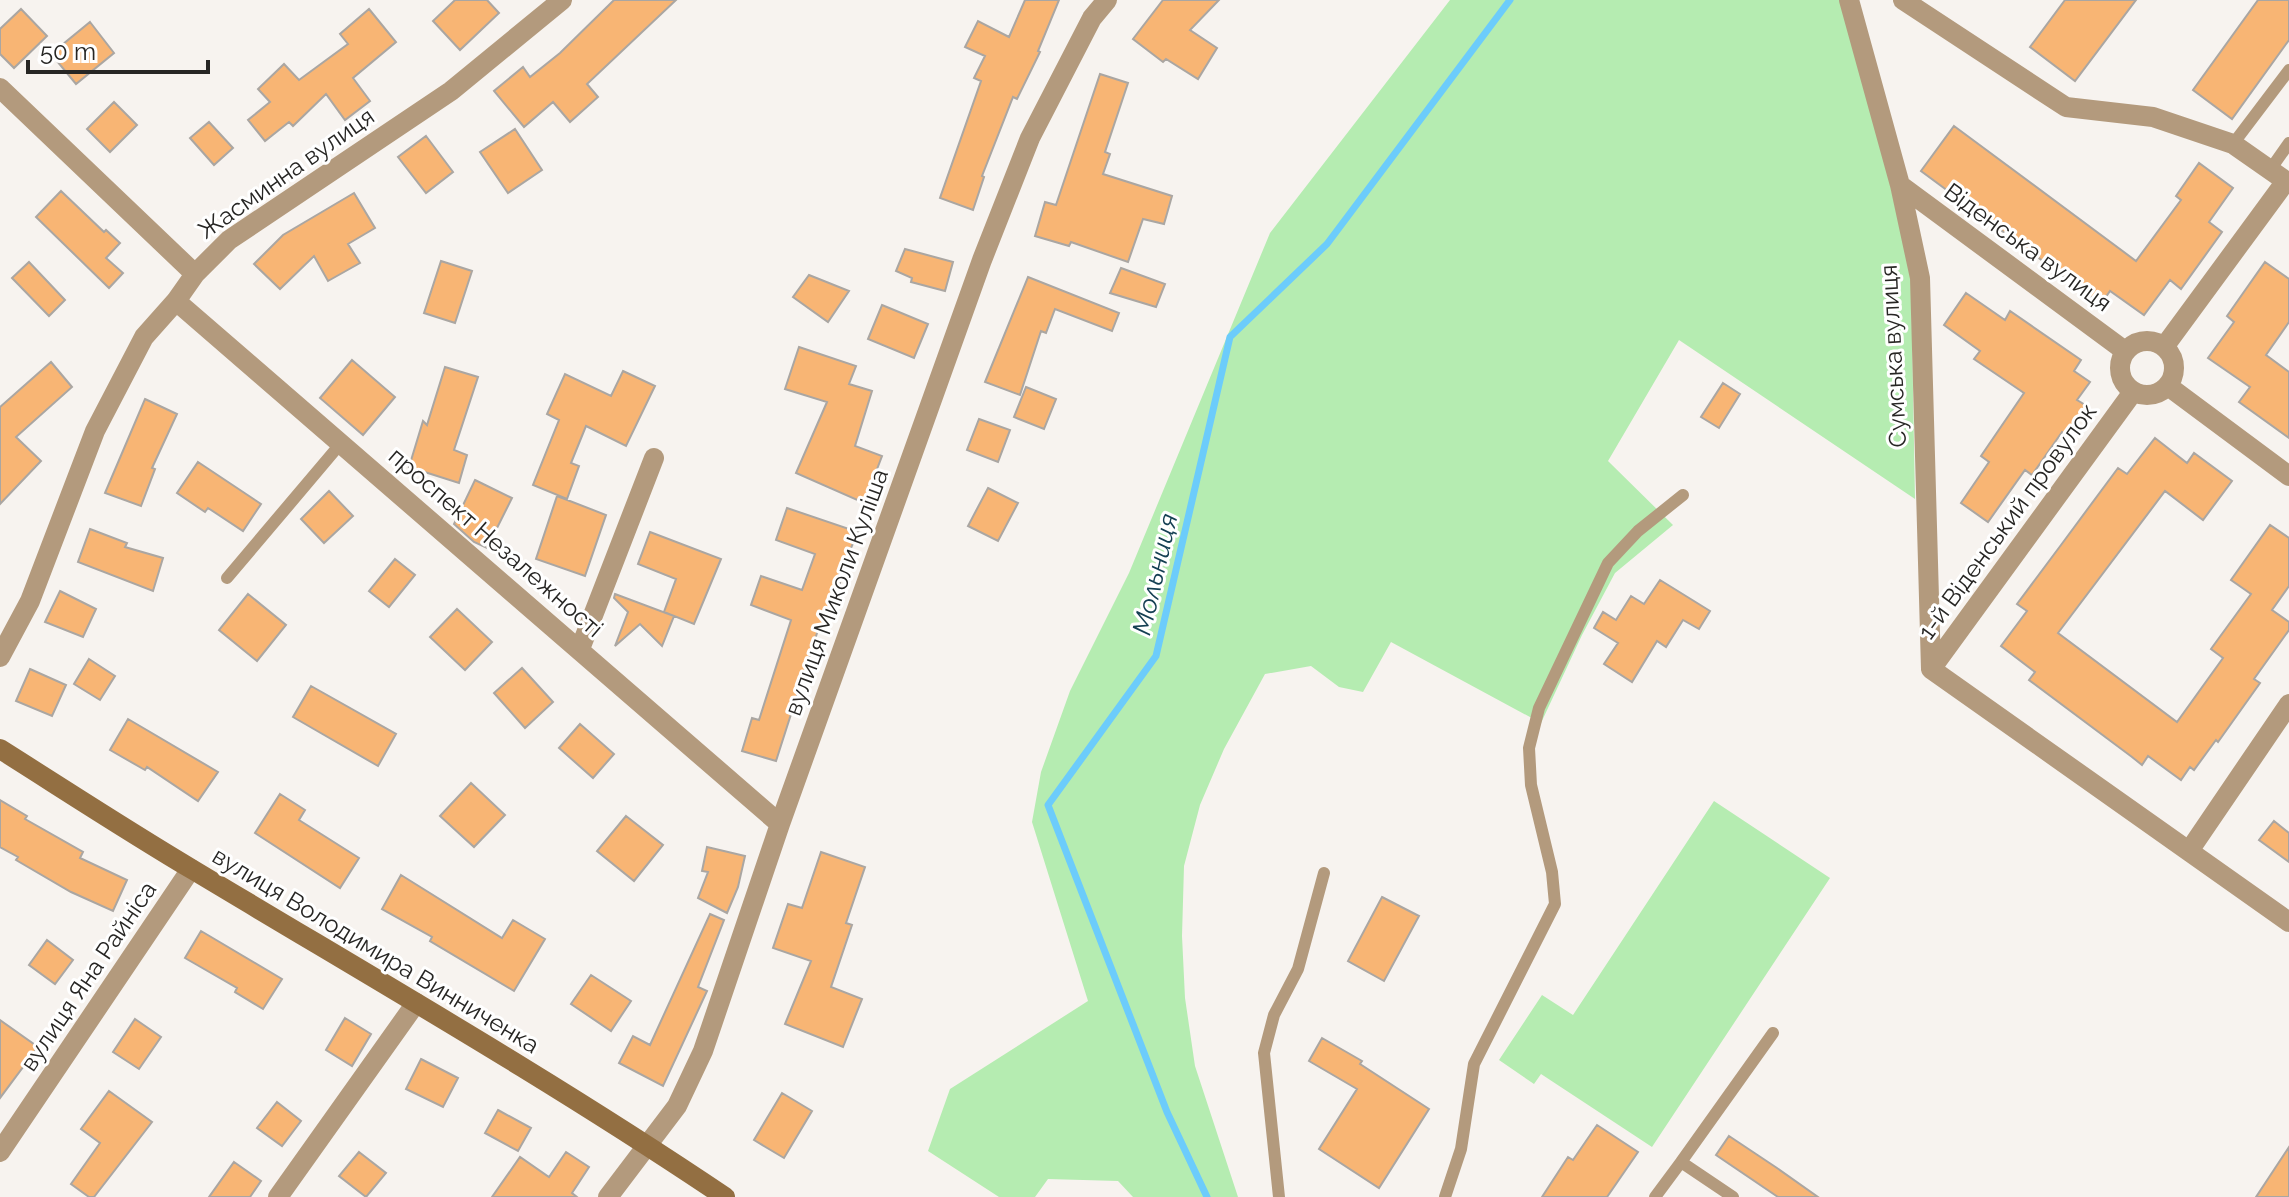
<svg xmlns="http://www.w3.org/2000/svg" width="2289" height="1197" viewBox="0 0 2289 1197" font-family="Raleway,sans-serif">
<style>
.green{fill:#b5ecb1}
.lines{fill:none;stroke-linecap:round;stroke-linejoin:round}
.stream{stroke:#6cccfb;stroke-width:7}
.building{fill:#f8b574;stroke:#aaa6a2;stroke-width:2}
.service{stroke:#b39a7d;stroke-width:12}
.minor{stroke:#b39a7d;stroke-width:20}
.secondary{stroke:#936f42;stroke-width:20}
.labels{text-anchor:middle;dominant-baseline:central;stroke-width:6;stroke-linejoin:round;paint-order:stroke}
.street-label{font-size:24px;fill:#272624;stroke:#fff}
.water-label{font-size:26px;font-style:italic;fill:#154053;stroke:#fff}
</style>
<rect width="100%" height="100%" fill="#f7f3ef"/>
<path class="green" d="M1450,0h400l61,279 4,220 -236,-159 -71,121 65,64 -58,48 -33,62 -41,88 -150,-81 -28,50 -24,-5 -28,-21 -46,8 -41,75 -24,56 -16,61 -2,70 3,62 10,68 43,131h-105l-15,-16 -70,-2 -13,18h-36l-71,-46 22,-62 138,-88 -56,-179 9,-50 29,-81 59,-118 141,-340z
M1714,801l116,77 -178,269 -111,-73 -7,10 -35,-24 43,-65 31,20z"/>
<g class="lines">
<path class="stream" d="M1207,1197l-40,-85 -119,-307 108,-149 74,-319 97,-93 183,-244"/>
</g>
<path class="building" d="M455,0h32l12,13 -39,37 -27,-29z
M614,0h62l-89,84 11,13 -28,25 -17,-20 -29,25 -30,-36 29,-24 7,10 30,-24z
M1025,0h34l-21,51 2,1 -23,47 -4,-2 -31,79 2,1 -11,33 -33,-12 41,-117 -7,-3 11,-22 -20,-9 13,-26 31,16z
M1163,0h56l-29,30 27,18 -19,31 -32,-20 -3,3 -30,-23z
M2065,0h71l-61,81 -45,-34z
M2258,0h31v40l-57,79 -39,-29z
M21,9l26,27 -33,32 -14,-14v-25z
M369,9l27,33 -43,36 17,23 -25,19 -19,-26 -33,32 -4,-4 -24,19 -17,-21 22,-18 -12,-13 26,-25 15,16 49,-36 -8,-10z
M90,22l24,31 -38,31 -25,-30z
M1100,74l28,9 -23,69 5,2 -7,20 69,22 -8,28 -21,-5 -15,43 -57,-20 -2,4 -34,-10 10,-34 11,3z
M114,102l23,23 -27,27 -23,-23z
M209,122l24,26 -19,17 -24,-27z
M1954,126l182,135 45,-61 -5,-4 23,-33 34,25 -24,34 13,10 -41,57 -11,-9 -26,35 -34,-24 -9,13 -180,-133z
M515,129l27,41 -34,23 -28,-41z
M426,136l27,36 -27,21 -28,-36z
M61,191l43,41 2,-2 14,13 -14,15 17,15 -14,15 -73,-71z
M354,193l21,35 -27,16 12,19 -32,18 -14,-25 -34,33 -26,-25 29,-29z
M905,249l48,13 -8,29 -34,-9 1,-4 -16,-7z
M441,261l31,10 -17,52 -31,-10z
M29,262l36,38 -16,16 -37,-38z
M2265,262l24,17v43l-23,33 23,17v66l-50,-36 11,-15 -42,-29 26,-36 -7,-6z
M1121,268l44,16 -9,23 -46,-14z
M809,275l40,16 -21,31 -35,-25z
M1028,277l91,36 -7,18 -57,-22 -9,24 -5,-2 -21,64 -35,-13z
M1966,293l39,27 5,-9 71,49 -7,11 16,11 -13,18 10,6 -20,29 -5,-3 -30,43 -7,-5 -37,52 -27,-19 28,-41 -8,-6 43,-63 -50,-34 6,-8 -36,-26z
M882,305l46,19 -14,34 -46,-19z
M799,347l57,19 -7,18 23,7 -17,55 27,10 -18,47 -68,-30 31,-71 -42,-13z
M352,360l43,37 -32,38 -43,-37z
M51,362l21,25 -56,50 25,24 -41,43v-97z
M445,367l33,10 -24,73 13,5 -8,28 -50,-16 14,-46 4,4z
M623,371l32,15 -29,60 -40,-20 -15,37 8,3 -12,33 -34,-14 26,-65 -12,-6 18,-40 46,22z
M1723,383l17,11 -21,34 -18,-11z
M1026,387l30,12 -12,30 -30,-12z
M145,399l32,15 -25,54 3,1 -14,37 -36,-13z
M979,419l31,11 -12,32 -31,-12z
M2155,438l32,25 7,-10 38,28 -29,39 -38,-29 -107,142 119,89 46,-64 -12,-9 40,-55 -20,-14 39,-55 19,13v48l-17,24 17,12v8l-35,49 6,4 -42,59 -2,-2 -22,30 -4,-3 -9,13 -33,-24 -6,9 -10,-8 -103,-77 6,-8 -34,-26 26,-35 -10,-7 44,-59 57,-77 9,6z
M198,462l63,42 -18,27 -35,-23 -3,4 -28,-19z
M475,480l37,18 -25,50 -13,-6 -20,-18z
M988,488l30,15 -20,38 -30,-15z
M329,491l24,25 -29,27 -23,-24z
M557,496l49,19 -21,61 -49,-17z
M787,508l71,24 -22,50 4,1 -16,49 -6,-2 -42,131 -34,-10 10,-33 7,2 32,-100 -40,-15 10,-29 41,14 13,-36 -39,-14z
M90,529l37,14 -2,4 38,11 -10,33 -75,-29z
M650,532l71,27 -27,65 -30,-12 12,-33 -38,-15z
M395,559l20,16 -26,32 -20,-16z
M1660,580l50,31 -11,18 -16,-9 -17,27 -9,-6 -25,41 -28,-18 14,-21 -24,-15 9,-16 13,8 15,-24 13,8z
M60,591l36,18 -13,28 -38,-15z
M248,594l38,31 -29,36 -38,-31z
M615,594l59,22 -12,30 -22,-22 -25,22 13,-34 -14,-14z
M457,609l35,33 -27,28 -35,-33z
M89,659l26,17 -15,24 -26,-16z
M522,668l31,34 -28,26 -31,-35z
M30,669l36,16 -14,31 -36,-15z
M311,686l85,48 -18,32 -85,-49z
M128,719l90,53 -20,29 -51,-34 -2,3 -35,-20z
M580,724l34,30 -21,24 -34,-30z
M471,783l34,32 -31,32 -34,-31z
M280,794l25,16 -6,10 60,38 -19,30 -85,-55z
M0,800l27,16 -2,3 58,33 -3,6 47,22 -14,31 -42,-19 -55,-32 2,-3 -18,-10z
M626,816l37,29 -29,36 -37,-30z
M2274,821l15,12v29l-30,-22z
M707,847l38,9 -7,31 -11,26 -29,-15 10,-26 -6,-1z
M821,852l44,15 -19,56 6,2 -21,62 31,12 -19,48 -58,-23 26,-63 -38,-13 15,-44 14,4z
M401,875l101,63 11,-18 32,19 -31,52 -84,-50 2,-4 -50,-28z
M1382,897l37,19 -35,65 -36,-20z
M710,914l14,6 -26,67 9,4 -44,95 -44,-23 14,-27 17,9z
M201,931l81,48 -19,30 -28,-17 2,-4 -52,-30z
M47,940l26,20 -18,24 -26,-19z
M591,975l40,26 -20,30 -40,-27z
M345,1018l26,16 -19,32 -26,-16z
M135,1019l26,18 -22,32 -26,-17z
M0,1020l38,27 -38,51z
M1322,1038l40,23 -2,3 69,45 -50,79 -60,-39 38,-60 -48,-28z
M421,1059l37,19 -15,29 -37,-18z
M109,1091l43,31 -58,75h-5l-18,-13 29,-41 -19,-14z
M782,1093l30,18 -28,47 -30,-18z
M277,1102l24,19 -19,25 -25,-18z
M498,1110l33,18 -13,23 -33,-18z
M1597,1125l41,27 -31,45h-65l26,-40 5,3z
M1729,1136l48,32 41,29h-40l-62,-42z
M2289,1147v50h-33z
M359,1152l27,21 -20,24 -27,-21z
M566,1152l23,15 -17,26 5,4h-85l28,-40 29,20z
M234,1162l27,19 -11,16h-41z"/>
<g class="lines">
<path class="service" d="M2233,144l56,-74
M2270,170l19,-27
M227,578l115,-136
M1279,1197l-15,-144 10,-38 24,-46 26,-96
M1445,1197l16,-48 13,-85 81,-160 -3,-32 -21,-87 -2,-37 10,-40 69,-145 30,-32 45,-36
M1655,1197l26,-35
M1733,1197l-52,-35 92,-129"/>
<path class="minor" d="M1849,0l51,185 20,93 11,391
M1903,0l163,107 87,10 80,27 53,37 -122,166
M0,88l195,186
M1900,185l225,166
M176,301l604,523
M2120 368a27 27 0 1 1 54 0a27 27 0 1 1-54 0Z
M2168,386l121,90
M580,649l74,-191
M0,657l30,-56 65,-170 49,-94 32,-36 19,-27 34,-34 222,-149 111,-91
M1931,669l358,253
M1931,669l202,-277
M2189,851l100,-147
M0,1152l191,-283
M278,1197l138,-194
M608,1197l69,-91 26,-55 77,-227 202,-564 48,-122 62,-120 15,-18"/>
<path class="secondary" d="M0,749c65,41 129,83 195,122 178,107 358,210 530,326"/>
</g>
<g class="labels">
<g class="street-label">
<text transform="translate(286 173) rotate(-35)">Жасминна вулиця</text>
<text transform="translate(2028 247) rotate(36)">Віденська вулиця</text>
<text transform="translate(1893 356) rotate(-93)">Сумська вулиця</text>
<text transform="translate(2007 521) rotate(-54)">1-й Віденський провулок</text>
<text transform="translate(496 542) rotate(41)">проспект Незалежності</text>
<text transform="translate(836 592) rotate(-70)">вулиця Миколи Куліша</text>
<text transform="translate(376 950) rotate(31)">вулиця Володимира Винниченка</text>
<text transform="translate(88 976) rotate(-56)">вулиця Яна Райніса</text>
</g>
<g class="water-label">
<text transform="translate(1155 574) rotate(-77)">Мольниця</text>
</g>
</g>
<path d="M28 60v12h180v-12" fill="none" stroke="#272624" stroke-width="4"/>
<text x="40" y="60" font-size="24" fill="#272624" stroke="#ffffff" stroke-width="6" paint-order="stroke">50 m</text>
</svg>
